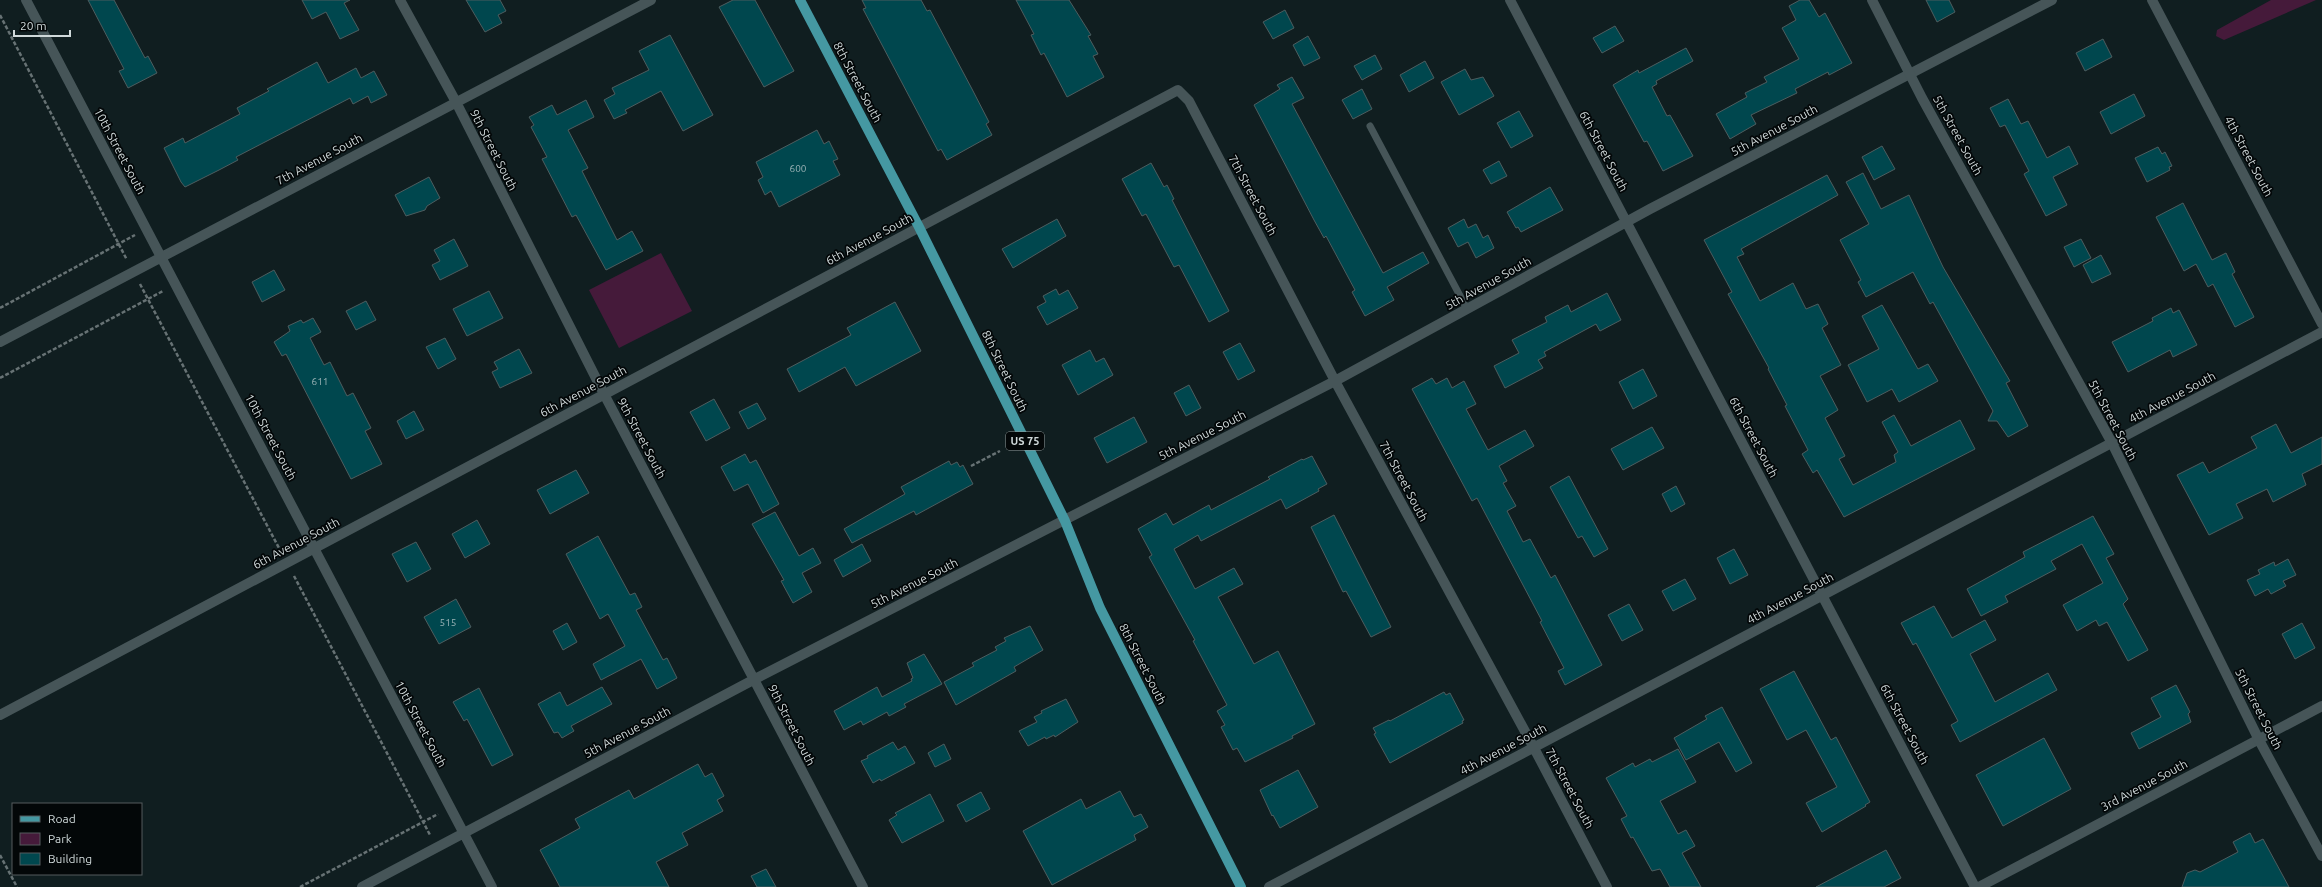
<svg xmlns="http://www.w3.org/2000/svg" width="2322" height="887" viewBox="0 0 2322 887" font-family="Ubuntu,sans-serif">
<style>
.green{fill:#451a3a}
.building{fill:#00474e;stroke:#4d5d5f}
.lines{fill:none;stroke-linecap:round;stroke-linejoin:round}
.path{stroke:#677274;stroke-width:2.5;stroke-dasharray:4 2;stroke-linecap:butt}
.service{stroke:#465558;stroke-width:7}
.minor{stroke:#465558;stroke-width:10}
.tertiary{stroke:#465558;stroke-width:10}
.primary{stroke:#4598a2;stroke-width:10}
.labels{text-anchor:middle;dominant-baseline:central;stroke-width:3.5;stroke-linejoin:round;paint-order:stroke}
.number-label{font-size:10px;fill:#9cb4b7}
.shield{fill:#030708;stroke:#929a9b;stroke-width:1}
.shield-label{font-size:11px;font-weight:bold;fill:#d0d9da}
.street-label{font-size:12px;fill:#d0d9da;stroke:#030708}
</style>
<rect width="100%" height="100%" fill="#101e20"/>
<path class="green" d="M2271,0h45l-92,40 -8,-4 1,-6z
M661,253l31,58 -73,37 -30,-58z"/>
<path class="building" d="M88,0h26l31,58 3,-2 9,17 -29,15 -9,-17 5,-2z
M302,0h48l-6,3 15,27 -19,9 -14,-27 -14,7z
M466,0h34l6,11 -8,4 4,8 -17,9z
M733,0h22l39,71 -30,16 -45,-80z
M862,0h59l6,11 3,-1 42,79 17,33 -3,2 6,11 -45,25 -6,-11 -3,2 -75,-142 3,-1z
M1016,0h53l22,35 -3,1 10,18 -5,2 11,21 -37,20 -23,-44 -3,2 -10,-20 3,-1z
M1800,0h9l10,17 6,-4 27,50 -23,12 -1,-3 -33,17 2,4 -46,22 5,9 -26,15 -14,-25 31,-17 -2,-4 22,-11 -3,-5 35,-18 -17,-31 14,-8 -7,-14z
M1926,0h23l6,12 -18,10z
M1285,10l9,18 -21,11 -10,-17z
M1615,26l9,15 -22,12 -9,-15z
M670,35l43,80 -30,16 -22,-40 -36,19 2,3 -13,6 -10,-19 11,-6 -3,-6 37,-18 -10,-19z
M1308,36l12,22 -16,8 -11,-21z
M2103,39l9,18 -27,14 -9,-18z
M1686,48l7,13 -37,20 1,3 -5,3 15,29 3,-1 23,41 -30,15 -16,-30 -3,1 -31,-57 25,-15 1,3z
M1375,55l7,14 -20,11 -8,-14z
M1425,61l9,17 -25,14 -9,-17z
M317,62l11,21 28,-15 5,10 13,-7 13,24 -16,8 -3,-7 -15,8 -3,-6 -114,59 2,3 -19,10 -34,17 -4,-5 -17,-34 19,-10 2,5 55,-29 -3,-6 32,-17 -2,-2z
M1465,69l6,11 12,-3 11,19 -35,19 -18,-33z
M1292,77l12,21 -12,6 91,169 40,-21 6,11 -42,24 7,13 -29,16 -13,-24 3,-2 -29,-54 -2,2 -10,-18 -60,-115 26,-16 -3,-4z
M1362,89l10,20 -19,10 -11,-19z
M2134,94l11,22 -34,18 -11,-22z
M2008,99l13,25 7,-3 19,37 22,-12 9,18 -25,13 14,28 -21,11 -22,-42 5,-3 -24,-46 -5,2 -10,-19z
M586,100l8,17 -26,13 20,38 -6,3 35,69 15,-9 11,20 -37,19 -30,-55 -4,2 -30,-58 5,-2 -16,-30 3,-2 -5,-8 23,-12 5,10z
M1519,111l14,25 -22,12 -14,-25z
M817,130l7,14 5,-3 9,18 -5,2 7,14 -61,32 -8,-16 -6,4 -7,-15 5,-3 -7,-15z
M1882,146l13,23 -21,11 -12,-23z
M2158,147l4,7 3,-2 7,14 -3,1 1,3 -23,12 -12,-24z
M1499,161l8,15 -16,8 -8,-14z
M1151,163l13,24 3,-2 7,14 -2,1 57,111 -20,11 -30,-57 -5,2 -28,-53 -4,2 -20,-37z
M1863,173l18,36 28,-14 34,72 67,114 -4,2 22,43 -20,11 -11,-16h-9l5,-10 -60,-109 -3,2 -17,-32 -47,25 -8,-15 3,-2 -21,-40 29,-16 -23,-42z
M1827,175l11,20 -97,54 3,5 -7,3 23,44 33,-18 13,26 12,-5 10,20 -6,4 19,37 -21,11 18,34 -13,8 20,38 -6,3 14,26 43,-23 -2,-7 4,-3 -16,-30 12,-7 17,31 49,-26 15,29 -131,68 -27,-47 -4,3 -11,-19 6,-4 -23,-44 2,-1 -19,-36 1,-1 -41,-74 4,-2 -28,-52z
M429,177l11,21 -13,8 -2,4 -19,6 -11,-21z
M1550,187l13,23 -42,22 -3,-5 -2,1 -9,-16z
M2183,203l29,57 14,-7 9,19 -3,2 22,43 -19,10 -22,-43 -5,3 -12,-23 -12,7 -28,-54z
M1057,219l9,17 -53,32 -11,-19z
M1464,219l4,9 8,-4 7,14 5,-3 6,13 -18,10 -8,-16 -10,5 -10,-19z
M454,239l14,27 -28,14 -8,-15 8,-4 -6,-11z
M2081,239l10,19 -17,9 -10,-20z
M2101,255l10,19 -19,9 -9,-18z
M274,270l11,20 -23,12 -10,-20z
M1056,289l3,6 9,-5 10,18 -31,17 -10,-18 9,-5 -3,-6z
M489,291l14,27 -36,18 -14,-27z
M1607,293l14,27 -21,11 -4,-7 -52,28 2,4 -8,4 5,8 -38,20 -11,-22 25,-13 -7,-13 35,-18 -2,-5 23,-12 3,7z
M366,301l10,19 -20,10 -10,-19z
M895,302l26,49 -65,35 -11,-19 -46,25 -12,-23 64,-34 -4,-7z
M1882,305l36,64 10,-5 10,17 -39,21 -7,-13 -25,13 -19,-37 31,-16 -17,-33z
M2171,308l2,5 6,-3 18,35 -24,12 -3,-7 -42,22 -16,-30 41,-21 -1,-3z
M313,318l8,14 -11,6 14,27 6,-3 17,34 6,-3 18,35 -6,3 17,33 -31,15 -65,-125 -4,2 -8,-14 16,-11 -2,-5 13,-6 2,3z
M445,338l11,21 -18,10 -12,-22z
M1240,343l15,28 -17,9 -15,-28z
M519,349l13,24 -32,15 -8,-16 6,-3 -4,-7z
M1090,350l6,12 8,-4 9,17 -35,20 -16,-30z
M1643,369l14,27 -24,13 -14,-27z
M1432,378l4,6 11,-6 5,10 12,-7 12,23 -10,5 22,41 37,-20 9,16 -35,20 8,15 -4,2 13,23 -9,5 16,31 7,-3 21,39 4,-3 47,90 -37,20 -7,-14 6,-3 -24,-46 2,-1 -65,-123 -5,3 -60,-112z
M1189,385l12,23 -15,8 -12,-23z
M714,399l16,29 -24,13 -16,-29z
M757,403l9,16 -18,10 -9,-17z
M414,411l10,19 -18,9 -9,-18z
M1134,417l13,25 -40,21 -13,-25z
M2276,424l15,29 31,-16v27l-20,10 4,11 -33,17 -6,-13 -31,15 7,14 -34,17 -32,-60 26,-13 6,11 48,-25 -6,-11z
M1652,427l12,21 -41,22 -12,-21z
M745,454l5,9 6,-3 23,44 -16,9 -15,-29 -14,7 -13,-24z
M1312,456l15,28 -9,5 1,2 -33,18 -5,-10 -80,42 -3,-6 -24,14 21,40 39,-21 9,16 -25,13 36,67 24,-13 37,73 -23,12 1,2 -48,24 -8,-14 -4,2 -12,-23 4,-2 -8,-14 10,-6 -34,-64 2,-1 -46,-83 3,-2 -14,-26 28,-16 7,12 36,-20 2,5 59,-31 -2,-2 34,-18 1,1z
M949,461l2,4 6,-3 3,5 3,-2 10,19 -57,31 -2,-4 -62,32 -8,-14 61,-35 -4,-7z
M576,470l13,23 -39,21 -13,-24z
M1569,476l39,73 -14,8 -12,-21 -4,2 -28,-51z
M1676,486l9,18 -14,8 -9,-18z
M775,512l24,44 14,-8 8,15 -19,10 10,19 -19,11 -12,-22 3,-1 -32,-56z
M1334,515l57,112 -20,10 -25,-46 -3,1 -32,-65z
M2093,516l21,38 -8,4 22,41 -5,5 25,46 -20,11 -21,-39 -8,4 -3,-6 -19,11 -14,-26 40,-22 -21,-39 -31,17 5,8 -51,27 3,6 -27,14 -14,-27 58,-32 -2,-5z
M477,520l13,24 -25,14 -13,-24z
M598,536l32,59 5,-2 7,14 -6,3 27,50 4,-2 10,20 -20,11 -16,-30 -40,21 -8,-16 32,-18 -17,-32 -8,5 -34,-65z
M416,542l15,27 -24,13 -15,-28z
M862,544l9,17 -28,16 -9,-17z
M1734,549l14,26 -18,9 -13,-26z
M2288,559l8,16 -13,6 3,5 -15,8 -3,-5 -13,7 -8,-16 13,-6 -2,-4 16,-8 1,4z
M1685,579l11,20 -23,12 -11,-20z
M456,599l15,28 -32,17 -15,-27z
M1629,604l14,26 -21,11 -14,-26z
M1934,606l18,32 33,-18 11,20 -26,14 25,48 53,-29 9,17 -97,52 -9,-17 7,-4 -42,-78 -3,2 -12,-22z
M567,623l10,19 -14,8 -10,-19z
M2302,623l13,25 -20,11 -13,-25z
M1030,626l13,24 -29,17 2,4 -60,34 -12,-23 30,-16 -2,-3 25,-13 -2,-3 11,-6 -2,-3z
M924,654l18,30 -38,20 2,3 -17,9 -2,-4 -24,13 -2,-4 -17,9 -10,-19 43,-24 5,10 30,-16 -1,-2 2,-1 -6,-15z
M1794,671l37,69 5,-3 34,65 -5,3 1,1 -44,26 -16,-29 31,-16 -31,-57 -19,10 -27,-51z
M2176,685l14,27 -2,2 3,8 -52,27 -8,-16 30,-16 -10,-19z
M602,687l10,17 -41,22 3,5 -12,7 -4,-6 -4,1 -16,-29 22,-12 7,14z
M479,688l34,67 -21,11 -25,-47 -3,2 -11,-19z
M1444,692l2,3 4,-2 14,27 -2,1 1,2 -73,40 -16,-29 2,-1 -3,-5 16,-8 1,1z
M1066,699l12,23 -23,15 -1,-2 -8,4 -1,-2 -17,9 -9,-15 18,-9 -3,-5 8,-4 -1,-2z
M1722,707l30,56 -16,9 -17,-30 -33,18 -12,-22 33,-19 -2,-3z
M2044,738l27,51 -68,37 -27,-51z
M893,742l5,8 7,-4 10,17 -34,18 -1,-2 -7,4 -12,-22 7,-3 -1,-2z
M944,744l7,15 -16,8 -7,-14z
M1678,749l18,33 -36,19 18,33 8,-4 9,16 -13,7 19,34h-31l-10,-18 -8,2 -19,-34 -2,1 -10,-19 6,-3 -21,-38 27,-15 2,4 15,-8 2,3z
M698,764l7,13 7,-4 12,23 -7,4 6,11 -41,22 6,12 -32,17 13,25h-109l-20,-37 40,-22 -5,-9 54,-29 5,9z
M1298,770l20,37 -38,21 -7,-13 -1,1 -12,-26z
M1120,791l14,26 7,-3 7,13 -14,8 2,5 -84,45 -29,-54 58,-32 5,10z
M981,792l9,17 -24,13 -9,-17z
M930,794l14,27 -42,22 -13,-23 8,-5 -2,-2z
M2250,833l5,10 8,-4 26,48h-107l5,-14 8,-3 5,2 38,-20 -5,-10z
M1886,850l15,28 -17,9h-68z
M766,869l10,18h-19l-6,-11z"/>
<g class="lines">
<path class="path" d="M0,15l127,245
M140,284l140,266
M0,308l135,-73
M0,378l163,-87
M971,466l29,-15
M294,576l136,259
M0,855l17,32
M300,887l138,-73"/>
<path class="service" d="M1370,126l97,183"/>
<path class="minor" d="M26,0l466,887
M400,0l56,102 148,292 259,493
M1510,0l465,887
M0,342l651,-342
M0,715l1178,-625 11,11 146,280 199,367 73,139
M362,887l393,-208 580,-298 315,-172 402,-209
M1269,887l1053,-555
M1979,887l343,-181"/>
<path class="tertiary" d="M1872,0l50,98 190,345 147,297 63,116
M2152,0l170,324"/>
<path class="primary" d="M800,0l119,227 146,294 35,87 141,279"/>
</g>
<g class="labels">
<g class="number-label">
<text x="798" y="168">600</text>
<text x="320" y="381">611</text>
<text x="448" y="622">515</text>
</g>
<rect class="shield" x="1006" y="432" width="38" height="18" rx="3"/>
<g class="shield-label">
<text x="1025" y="441">US 75</text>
</g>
<g class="street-label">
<text transform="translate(858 82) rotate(62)">8th Street South</text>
<text transform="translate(1774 130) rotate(-28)">5th Avenue South</text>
<text transform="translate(1958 135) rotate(61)">5th Street South</text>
<text transform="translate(494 150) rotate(63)">9th Street South</text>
<text transform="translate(120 151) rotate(62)">10th Street South</text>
<text transform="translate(1604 151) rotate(62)">6th Street South</text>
<text transform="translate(2249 156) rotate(62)">4th Street South</text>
<text transform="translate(319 159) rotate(-28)">7th Avenue South</text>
<text transform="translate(1253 195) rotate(62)">7th Street South</text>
<text transform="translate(869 239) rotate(-28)">6th Avenue South</text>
<text transform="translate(1488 283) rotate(-29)">5th Avenue South</text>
<text transform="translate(1005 371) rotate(64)">8th Street South</text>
<text transform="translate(583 391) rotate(-28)">6th Avenue South</text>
<text transform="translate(2172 397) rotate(-28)">4th Avenue South</text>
<text transform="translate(2113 420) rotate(62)">5th Street South</text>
<text transform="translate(1202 435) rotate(-27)">5th Avenue South</text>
<text transform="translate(271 437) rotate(62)">10th Street South</text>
<text transform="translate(1754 437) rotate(62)">6th Street South</text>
<text transform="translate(642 438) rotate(62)">9th Street South</text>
<text transform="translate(1404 481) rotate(62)">7th Street South</text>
<text transform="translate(296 543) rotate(-28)">6th Avenue South</text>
<text transform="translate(914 583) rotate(-27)">5th Avenue South</text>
<text transform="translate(1790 598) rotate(-28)">4th Avenue South</text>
<text transform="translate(1143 664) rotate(63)">8th Street South</text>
<text transform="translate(2259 709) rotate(63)">5th Street South</text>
<text transform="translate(421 724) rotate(62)">10th Street South</text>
<text transform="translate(1905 724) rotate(62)">6th Street South</text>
<text transform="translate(792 725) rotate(63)">9th Street South</text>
<text transform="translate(627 732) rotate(-28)">5th Avenue South</text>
<text transform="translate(1503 749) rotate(-28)">4th Avenue South</text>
<text transform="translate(2144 785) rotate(-28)">3rd Avenue South</text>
<text transform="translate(1570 788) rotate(62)">7th Street South</text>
</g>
</g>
<rect x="12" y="803" width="130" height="72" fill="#030708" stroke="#555b5c"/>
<rect x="20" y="816" width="20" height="6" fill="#4598a2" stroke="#555b5c"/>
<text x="48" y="823" font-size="12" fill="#d0d9da">Road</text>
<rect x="20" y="833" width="20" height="12" fill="#451a3a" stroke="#555b5c"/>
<text x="48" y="843" font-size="12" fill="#d0d9da">Park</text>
<rect x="20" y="853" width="20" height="12" fill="#00474e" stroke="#555b5c"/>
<text x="48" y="863" font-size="12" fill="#d0d9da">Building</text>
<path d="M14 30v6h56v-6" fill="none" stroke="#d0d9da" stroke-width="2"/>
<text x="20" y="30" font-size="12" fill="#d0d9da" stroke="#030708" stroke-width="3" paint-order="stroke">20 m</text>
</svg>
